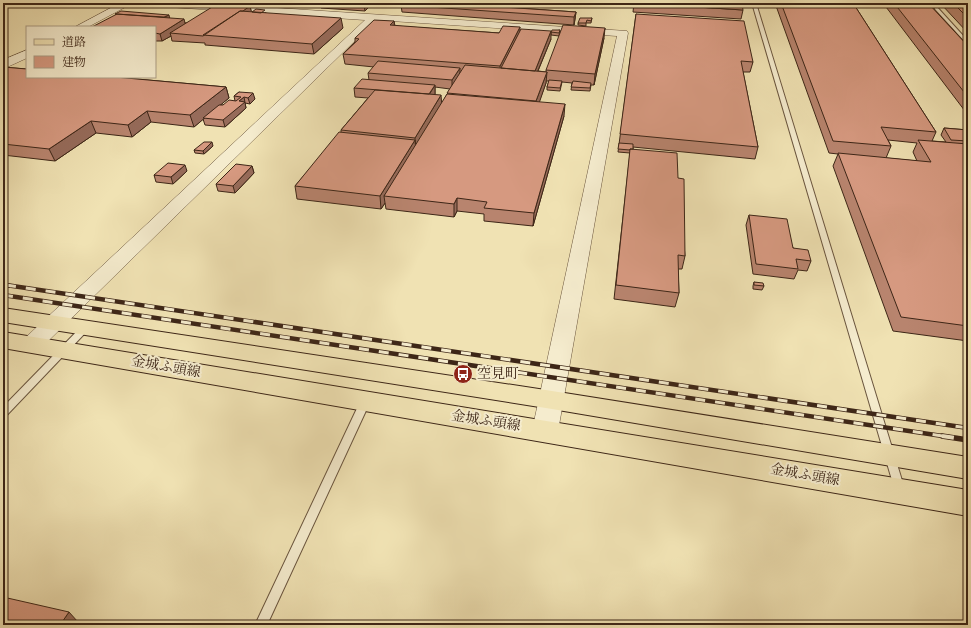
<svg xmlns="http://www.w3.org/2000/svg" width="971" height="628" viewBox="0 0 971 628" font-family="'Libre Bodoni','Noto Serif JP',serif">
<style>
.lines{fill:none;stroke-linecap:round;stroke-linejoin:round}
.service-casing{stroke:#6a553e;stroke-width:2}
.tertiary-casing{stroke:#6a553e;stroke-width:1}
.primary-casing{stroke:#3d2617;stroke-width:2}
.service{fill:#f5ecce;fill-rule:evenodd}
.tertiary{fill:#f5ecce;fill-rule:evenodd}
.primary{fill:#f0e2b3;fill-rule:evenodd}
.rail-far2-casing{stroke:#3d2617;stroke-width:4}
.rail-far1-casing{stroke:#3d2617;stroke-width:4.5}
.rail-casing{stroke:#3d2617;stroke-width:5.5}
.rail-far2{stroke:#f5ecce;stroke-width:2.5;stroke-dasharray:8;stroke-linecap:butt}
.rail-far1{stroke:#f5ecce;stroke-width:3;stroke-dasharray:10;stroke-linecap:butt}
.rail{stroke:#f5ecce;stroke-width:4;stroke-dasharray:12;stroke-linecap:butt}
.wall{fill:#b8846e;stroke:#3d2617;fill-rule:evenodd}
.shaded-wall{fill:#966b5a;stroke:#3d2617}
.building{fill:#d69980;stroke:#3d2617}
.labels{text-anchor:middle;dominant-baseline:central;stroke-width:4;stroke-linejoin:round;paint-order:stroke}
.street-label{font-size:14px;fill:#3d2617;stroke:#f5ecce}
.poi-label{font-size:14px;fill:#3d2617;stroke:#f5ecce;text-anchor:start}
</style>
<rect width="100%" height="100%" fill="#f0e2b3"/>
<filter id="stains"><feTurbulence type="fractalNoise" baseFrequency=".005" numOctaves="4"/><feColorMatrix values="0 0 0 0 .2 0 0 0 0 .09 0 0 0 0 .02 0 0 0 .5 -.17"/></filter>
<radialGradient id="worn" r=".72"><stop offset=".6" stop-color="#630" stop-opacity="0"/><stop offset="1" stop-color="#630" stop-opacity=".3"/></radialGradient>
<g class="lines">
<defs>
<path id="service" d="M752,3h4l148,484 -1,3 -4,1 -4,-1 -1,-3z
M935,7h2l31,34v4l-33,-36z
M86,324l4,3 -1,2 -83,87 -3,1v-10l80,-82z
M365,399l3,1 2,2 -103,223h-12l105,-223 2,-2z"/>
<path id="tertiary" d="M120,3h13l-45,24h-13z
M149,3h52l426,28 1,2 -70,398 -4,7 -9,3 -9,-3 -4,-7 85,-395 -241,-16 -336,329 -8,3 -8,-3 -3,-5 3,-5 341,-319 -211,-14z
M27,50v8l-24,11v-9z"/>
<path id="primary" d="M3,308l549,83 416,66v22l-416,-70 -549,-87z
M3,332l965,158v26l-965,-168z"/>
</defs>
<use href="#service" class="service-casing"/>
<use href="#tertiary" class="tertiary-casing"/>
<use href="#primary" class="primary-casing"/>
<use href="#service" class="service"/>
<use href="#tertiary" class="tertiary"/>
<use href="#primary" class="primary"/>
<defs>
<path id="rail-far2" d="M3,285l9,1"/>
<path id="rail-far1" d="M6,285l962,143
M3,295l946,142"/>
<path id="rail" d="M942,436l26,4"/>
</defs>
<use href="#rail-far2" class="rail-far2-casing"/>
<use href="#rail-far1" class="rail-far1-casing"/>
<use href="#rail" class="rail-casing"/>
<use href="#rail-far2" class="rail-far2"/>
<use href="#rail-far1" class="rail-far1"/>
<use href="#rail" class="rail"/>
</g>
<path class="wall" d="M255,3h58l-5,4z
M320,3h49l1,3 -5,5 -44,-3z
M403,3h110l-2,2h-8v2l73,5 -1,7 -1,6 -172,-13 -1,-7z
M527,3h55l-2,3z
M634,3l109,7 -2,9 -108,-7z
M775,3h78l83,129 -4,9 14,1 -5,-7 3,-7 24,2v211l-75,-10 -60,-165 5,-12 -9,-1zM888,140l29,3 -4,9 4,9 -31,-3 5,-12z
M883,3h45l40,43v69z
M941,3h27v30l-27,-29z
M250,6l1,6 15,1h-1l78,15 -29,26 -109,-9v-2l-33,-2 -1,-5 -9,5h-7v-14l-39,-12 -1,-1 54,4 17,5z
M636,14l117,48 -3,10h-7l15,75 -3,12 -122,-12v2l45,29 7,78 -3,13h-4l1,24 -4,14 -61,-8 16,-146 -12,-1z
M592,18l-1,5h-5v3l-8,-1v-2z
M394,21l1,5 104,7 21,-2 31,8 -13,32 8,1v-2l58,-32 -10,47h-3l-1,6 -19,-1 1,-7 -10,-1 -2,9 -13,-1v-3l2,-6h-3v2l-7,19 25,14 -31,110 -49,-5v-7l-27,-3 -3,6 -68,-8 -1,-6 -4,6 -84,-10 -2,-13 46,-54v-2l27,-32 -13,-1 -1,-9 15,-8 -1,-7 6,-6 -29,-3 -2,-10 12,-12v-4zM435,87l15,2 -8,14 -7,-8z
M560,30l-1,6 -8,-1v-3z
M3,67l223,20 3,11 -9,7h3l12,-4 -1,-5 5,-4 16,7 -5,5 -5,-1 1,5 -21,19 -20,-2 -2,-6 -9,8 -43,-5 -19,15 -36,-4 -41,28 -52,-6z
M213,146l-9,8 -9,-1 -1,-3z
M252,166l2,7 -19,20 -17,-2 -2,-7z
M187,171l-14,13 -17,-2 -2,-7z
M749,215l62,46 -4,10 -9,-1 -4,9 -41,-5 -7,-49z
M754,282l10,4 -2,4 -9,-1v-3z"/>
<path class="shaded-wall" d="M308,3h5l-5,4z
M368,3h1l1,3 -5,5 -1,-5z
M250,6l2,8 -46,21z
M576,12l-1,7 -1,6v-8z
M169,15l1,5 -7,-2z
M341,18l2,10 -29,26 -2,-10z
M184,19l2,8 -16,6 1,3 -9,5 -2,-7z
M394,21l1,10 -5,-6z
M520,27v10l-20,40v-11z
M605,28l-1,10 -10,47 1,-11z
M551,31v8l-17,41 1,-9z
M460,68v8l-8,13v-9z
M547,72l-1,11 -10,29v-11z
M435,85v9l-6,9v-8z
M226,87l3,11 -35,29 -4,-12z
M253,93l2,6 -5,5 -2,-6z
M441,95l1,12 -26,43 -1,-12z
M244,97l2,11 -21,19 -2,-7 16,-19z
M565,104l-1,12 -31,110 1,-13z
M147,111l4,11 -19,15 -4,-12z
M91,121l5,12 -41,28 -6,-12z
M415,140l1,12 -32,44 1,7 -4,6 -1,-13z
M212,142l1,4 -9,8 -1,-3z
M185,165l2,6 -14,13 -2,-7z
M252,166l2,7 -19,20 -2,-7z
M457,198v13l-3,6v-13z
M69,612l9,10 -2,3h-16z"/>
<path class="building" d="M321,3h47l-4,3z
M403,3h79l21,1 -1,3 74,5 -2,5 -173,-12z
M638,3h104l1,7z
M781,3h72l83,129 -55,-5 10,19 -58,-5z
M894,3h34l40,43v51z
M953,3h15v15z
M217,4l33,2 -7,5h-3l-37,25 -33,-3z
M256,9l9,1 -4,3 -9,-1z
M121,11l48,4 -5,2 -49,-3z
M240,11l101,7 -29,26 -109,-9z
M117,14l67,5 -24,15 -5,-1v-6h-63z
M636,14l108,7 9,41 -12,-1 17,86 -138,-13z
M580,18h12l-1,3 -4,-1 -1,3h-8z
M374,20l20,1 -4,4 109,8 4,-7 17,1 -20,39 -157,-12 16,-15 -4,-1z
M563,25l42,3 -10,46 -49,-4z
M521,29l30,2 -16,40 -34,-3z
M552,30h8l-1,3 -8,-1z
M378,61l82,7 -8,12 -84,-7z
M465,65l82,7 -11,29 -89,-8z
M3,67l24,2v8h88l111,10 -36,28 -43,-4 -19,14 -37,-4 -42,28 -46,-5z
M362,79l73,6 -6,9 -75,-6z
M549,80l13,1 -2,7 -13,-1z
M573,81l18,2 -1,5 -19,-1z
M375,90l66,5 -26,43 -74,-8z
M239,92l14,1 -5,5 -4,-1 -5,4 6,1 -22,18 -20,-2 16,-13h4l6,-5 7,1 5,-4 -7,-1z
M447,94l118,10 -31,109 -50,-5 3,-6 -30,-4 -3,6 -70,-8z
M944,128l24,2v11l-17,-1z
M339,132l76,8 -35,56 -85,-10z
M918,140l50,4v182l-67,-9 -63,-164 93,9z
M204,142h8l-9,9 -9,-1z
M619,143l14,1v5h-3v1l-12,-1z
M630,149l47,4 1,25 6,1 1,77 -7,-1 1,38 -63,-8z
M168,163l17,2 -14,12 -17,-2z
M236,164l16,2 -19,20 -17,-2z
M749,215l38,4 6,29 15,2 3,11 -15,-2 2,10 -42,-5z
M754,282l9,1 1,3 -10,-1z
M3,597l66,15 -9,13h-57z"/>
<defs>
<symbol id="bus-disc" viewBox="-11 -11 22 22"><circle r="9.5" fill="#8f2418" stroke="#f5ecce"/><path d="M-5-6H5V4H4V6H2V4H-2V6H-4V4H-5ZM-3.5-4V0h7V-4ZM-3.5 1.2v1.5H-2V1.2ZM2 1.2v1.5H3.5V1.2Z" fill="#fff"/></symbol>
</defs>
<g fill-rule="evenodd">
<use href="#bus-disc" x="452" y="363" width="22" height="22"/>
</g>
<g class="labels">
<g class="street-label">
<text transform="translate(166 367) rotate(10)">金城ふ頭線</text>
<text transform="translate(486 421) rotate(9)">金城ふ頭線</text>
<text transform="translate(805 475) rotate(10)">金城ふ頭線</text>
</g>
<g class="poi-label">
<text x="477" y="374">空見町</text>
</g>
</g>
<rect width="971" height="628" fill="none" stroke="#f0e2b3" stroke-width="16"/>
<rect x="4" y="4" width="963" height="620" fill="none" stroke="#3d2617" stroke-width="2"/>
<rect x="8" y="8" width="955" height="612" fill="none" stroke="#3d2617"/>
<rect x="26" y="26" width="130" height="52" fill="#f5ecce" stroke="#ab9d85"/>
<rect x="34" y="39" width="20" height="6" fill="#f0e2b3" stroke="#ab9d85"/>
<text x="62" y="46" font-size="12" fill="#3d2617">道路</text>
<rect x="34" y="56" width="20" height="12" fill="#d69980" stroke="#ab9d85"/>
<text x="62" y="66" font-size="12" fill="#3d2617">建物</text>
<rect width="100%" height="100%" filter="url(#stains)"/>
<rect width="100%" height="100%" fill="url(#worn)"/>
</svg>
